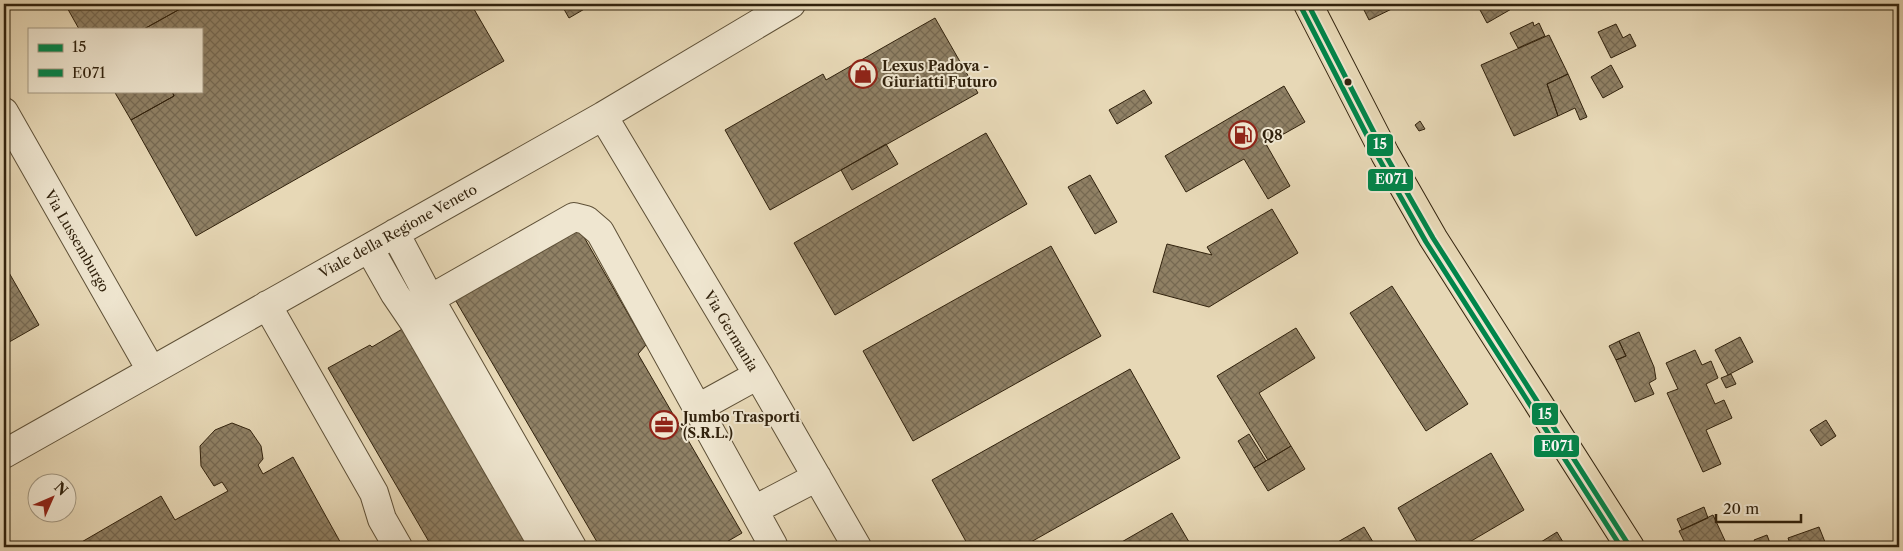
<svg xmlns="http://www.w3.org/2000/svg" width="1903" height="551" viewBox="0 0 1903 551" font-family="'Libre Caslon Text',serif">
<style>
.building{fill:url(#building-cross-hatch);stroke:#31220d}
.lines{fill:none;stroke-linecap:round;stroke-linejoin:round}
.minor-casing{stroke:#5e5037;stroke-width:30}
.major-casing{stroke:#31220d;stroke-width:30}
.minor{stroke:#efe6d0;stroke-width:28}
.major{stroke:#e7d8b6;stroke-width:28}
.bus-1-casing{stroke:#efe6d0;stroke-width:9}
.bus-2-casing{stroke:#efe6d0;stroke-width:9}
.bus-1{stroke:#00854a;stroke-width:5}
.bus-2{stroke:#00854a;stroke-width:5}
.bus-dot{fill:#31220d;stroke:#efe6d0;stroke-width:2}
.labels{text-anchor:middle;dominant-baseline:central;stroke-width:4;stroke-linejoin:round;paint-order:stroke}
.poi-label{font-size:14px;font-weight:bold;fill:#31220d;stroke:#efe6d0;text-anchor:start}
.street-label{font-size:14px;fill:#31220d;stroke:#efe6d0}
.line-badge{stroke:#efe6d0;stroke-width:2}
.badge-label{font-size:14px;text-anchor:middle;font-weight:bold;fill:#fff}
</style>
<defs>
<pattern id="building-cross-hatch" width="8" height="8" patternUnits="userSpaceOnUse" patternTransform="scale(1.25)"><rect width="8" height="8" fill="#908165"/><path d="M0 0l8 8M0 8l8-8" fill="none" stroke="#766952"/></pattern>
</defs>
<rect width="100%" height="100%" fill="#e7d8b6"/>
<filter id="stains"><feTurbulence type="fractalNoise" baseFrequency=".004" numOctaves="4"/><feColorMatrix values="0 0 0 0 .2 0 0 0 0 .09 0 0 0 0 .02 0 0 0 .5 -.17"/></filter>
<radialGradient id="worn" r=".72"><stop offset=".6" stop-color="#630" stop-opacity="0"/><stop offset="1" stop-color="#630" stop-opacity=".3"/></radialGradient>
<path class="building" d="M65,4h124l-45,25h-65z
M189,4h282l33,57 -308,175 -65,-116 43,-24 -2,-5h29v-62h-57z
M561,4h32l-24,14z
M1361,4h41l-33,16z
M1490,4h30l-33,19 -7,-13z
M935,18l43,75 -208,117 -45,-80 98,-56 3,6z
M1533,22l1,4 5,-3 6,13 -27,12 -8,-15z
M1616,24l7,14 7,-4 6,12 -25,12 -13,-26z
M1549,35l19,39 -21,10 11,32 -44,20 -33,-71z
M1611,65l12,22 -20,11 -12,-21z
M1568,74l19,43 -7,3 -5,-12 -17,8 -11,-32z
M1284,86l21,36 -39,22 24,42 -22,13 -24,-40 -58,33 -21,-36z
M1144,90l8,13 -35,21 -8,-14z
M114,91h58l2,5 -43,24z
M1420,121l5,8 -6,2 -4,-6z
M986,133l41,71 -192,111 -41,-72z
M886,144l12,20 -46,26 -11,-20z
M1090,175l27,47 -22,12 -27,-47z
M1272,209l26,44 -89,54 -56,-15 14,-48 45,11 -5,-8z
M577,225l69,120 -8,9 104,179 -24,14h-118l-147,-251z
M1051,246l50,90 -188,105 -50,-90z
M4,264l35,61 -35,20z
M1392,286l76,118 -42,27 -76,-118z
M409,325l129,222h-106l-104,-179 42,-23 2,2z
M1296,328l19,30 -56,35 32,53 -23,14 -51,-84z
M1639,332l15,35 2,12 -7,4 5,11 -19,8 -19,-42 10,-4 -7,-15z
M1740,337l13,25 -25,13 -13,-25z
M1619,341l7,15 -10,4 -7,-14z
M1695,350l7,15 9,-4 7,17 -12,6 9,20 9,-4 8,18 -26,12 15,34 -18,8 -36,-79 11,-4 -12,-26z
M1130,369l50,89 -158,89h-53l-37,-67z
M1731,374l5,10 -10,4 -5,-10z
M1826,420l10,16 -15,10 -11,-16z
M232,423l18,7 11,16 2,13 -5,6 5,9 30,-17 50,90h-270l88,-51 14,24 53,-29 -6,-9 -8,4 -13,-20 -1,-20 15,-16z
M1249,434l17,27 -12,7 -16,-27z
M1291,446l14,23 -37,22 -14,-23z
M1491,453l33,57 -63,37h-41l-22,-39z
M1704,507l4,11 -26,12 -5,-11z
M1172,513l20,34h-79z
M1713,515l15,32h-41l-8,-16z
M1364,527l12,20h-47z
M1819,527l8,20h-36l-3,-9z
M1557,532l9,15h-33z
M1767,535l3,8 -13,4 -3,-7z
M1770,543l1,4h-13z"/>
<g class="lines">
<defs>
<path id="minor" d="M4,112l147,258
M603,116l155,259 99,172
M395,233l35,66
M369,248l26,46 19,28 130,225
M267,305l107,188 8,26 16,28
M698,408l60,-33
M4,454l599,-338 188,-112
M754,510l63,-33
M572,547l-142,-248 144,-82 12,3 14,12 173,313 -3,2"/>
<path id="major" d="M1308,4l77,150 48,84 197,309"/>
</defs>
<use href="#minor" class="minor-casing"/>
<use href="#major" class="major-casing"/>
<use href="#minor" class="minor"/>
<use href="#major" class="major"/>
<defs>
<path id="bus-1" d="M1308,4l77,150 48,84 197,309"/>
<path id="bus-2" d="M1301,7l77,150 48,85 195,305"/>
</defs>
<use href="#bus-1" class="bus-1-casing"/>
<use href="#bus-2" class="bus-2-casing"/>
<use href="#bus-1" class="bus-1"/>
<use href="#bus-2" class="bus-2"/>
</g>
<defs>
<symbol id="shop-ring" viewBox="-11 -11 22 22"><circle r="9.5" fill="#efe6d0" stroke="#8f2418" stroke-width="1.5"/><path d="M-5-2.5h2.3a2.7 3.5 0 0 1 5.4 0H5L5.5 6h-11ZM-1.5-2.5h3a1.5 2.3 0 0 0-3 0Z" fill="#8f2418"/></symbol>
<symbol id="fuel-ring" viewBox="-11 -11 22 22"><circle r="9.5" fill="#efe6d0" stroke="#8f2418" stroke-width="1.5"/><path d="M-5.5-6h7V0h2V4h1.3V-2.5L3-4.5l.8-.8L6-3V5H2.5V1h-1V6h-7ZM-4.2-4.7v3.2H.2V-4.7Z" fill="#8f2418"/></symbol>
<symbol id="office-ring" viewBox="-11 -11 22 22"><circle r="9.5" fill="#efe6d0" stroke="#8f2418" stroke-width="1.5"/><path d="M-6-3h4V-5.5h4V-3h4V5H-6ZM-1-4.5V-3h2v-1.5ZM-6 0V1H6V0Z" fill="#8f2418"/></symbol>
</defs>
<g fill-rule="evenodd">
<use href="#shop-ring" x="847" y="58" width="32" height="32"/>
<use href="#fuel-ring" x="1227" y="119" width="32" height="32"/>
<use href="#office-ring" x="648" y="409" width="32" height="32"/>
</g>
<circle class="bus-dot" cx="1348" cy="82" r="4.5"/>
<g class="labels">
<g class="poi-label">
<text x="882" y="66">Lexus Padova -<tspan x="882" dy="16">Giuriatti Futuro</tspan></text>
<text x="1262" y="135">Q8</text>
<text x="683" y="417">Jumbo Trasporti<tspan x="683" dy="16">(S.R.L.)</tspan></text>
</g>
<g class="street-label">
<text transform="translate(398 231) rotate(-29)">Viale della Regione Veneto</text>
<text transform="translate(77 241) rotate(60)">Via Lussemburgo</text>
<text transform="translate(731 331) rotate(59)">Via Germania</text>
</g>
</g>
<g class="line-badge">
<rect x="1366" y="133" width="28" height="24" rx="5" fill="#00854a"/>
<rect x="1367" y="168" width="47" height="24" rx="5" fill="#00854a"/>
<rect x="1531" y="402" width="28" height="24" rx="5" fill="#00854a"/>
<rect x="1533" y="434" width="47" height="24" rx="5" fill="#00854a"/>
</g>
<g class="badge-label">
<text x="1380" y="149">15</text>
<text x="1391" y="184">E071</text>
<text x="1545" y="419">15</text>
<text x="1557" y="451">E071</text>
</g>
<rect width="1903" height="551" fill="none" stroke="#e7d8b6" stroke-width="20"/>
<rect x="5" y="5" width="1893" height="541" fill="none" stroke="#31220d" stroke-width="2.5"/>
<rect x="10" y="10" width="1883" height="531" fill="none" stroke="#31220d"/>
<rect x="28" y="28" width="175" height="65" fill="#efe6d0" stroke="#a39882"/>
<rect x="38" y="44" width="25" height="8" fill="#00854a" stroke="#a39882"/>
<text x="72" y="52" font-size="15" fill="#31220d">15</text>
<rect x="38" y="69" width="25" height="8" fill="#00854a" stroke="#a39882"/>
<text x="72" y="78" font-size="15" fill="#31220d">E071</text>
<g transform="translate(52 498) rotate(45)"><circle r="24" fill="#efe6d0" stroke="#a39882"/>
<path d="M0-4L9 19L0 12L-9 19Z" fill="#8f2418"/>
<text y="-8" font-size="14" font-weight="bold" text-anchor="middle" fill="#31220d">N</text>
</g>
<path d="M1716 514v8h85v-8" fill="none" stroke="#31220d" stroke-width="2.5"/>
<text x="1723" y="514" font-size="15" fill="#31220d" stroke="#efe6d0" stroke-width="4" paint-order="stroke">20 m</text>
<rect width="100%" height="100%" filter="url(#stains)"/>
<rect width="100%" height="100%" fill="url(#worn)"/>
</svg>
